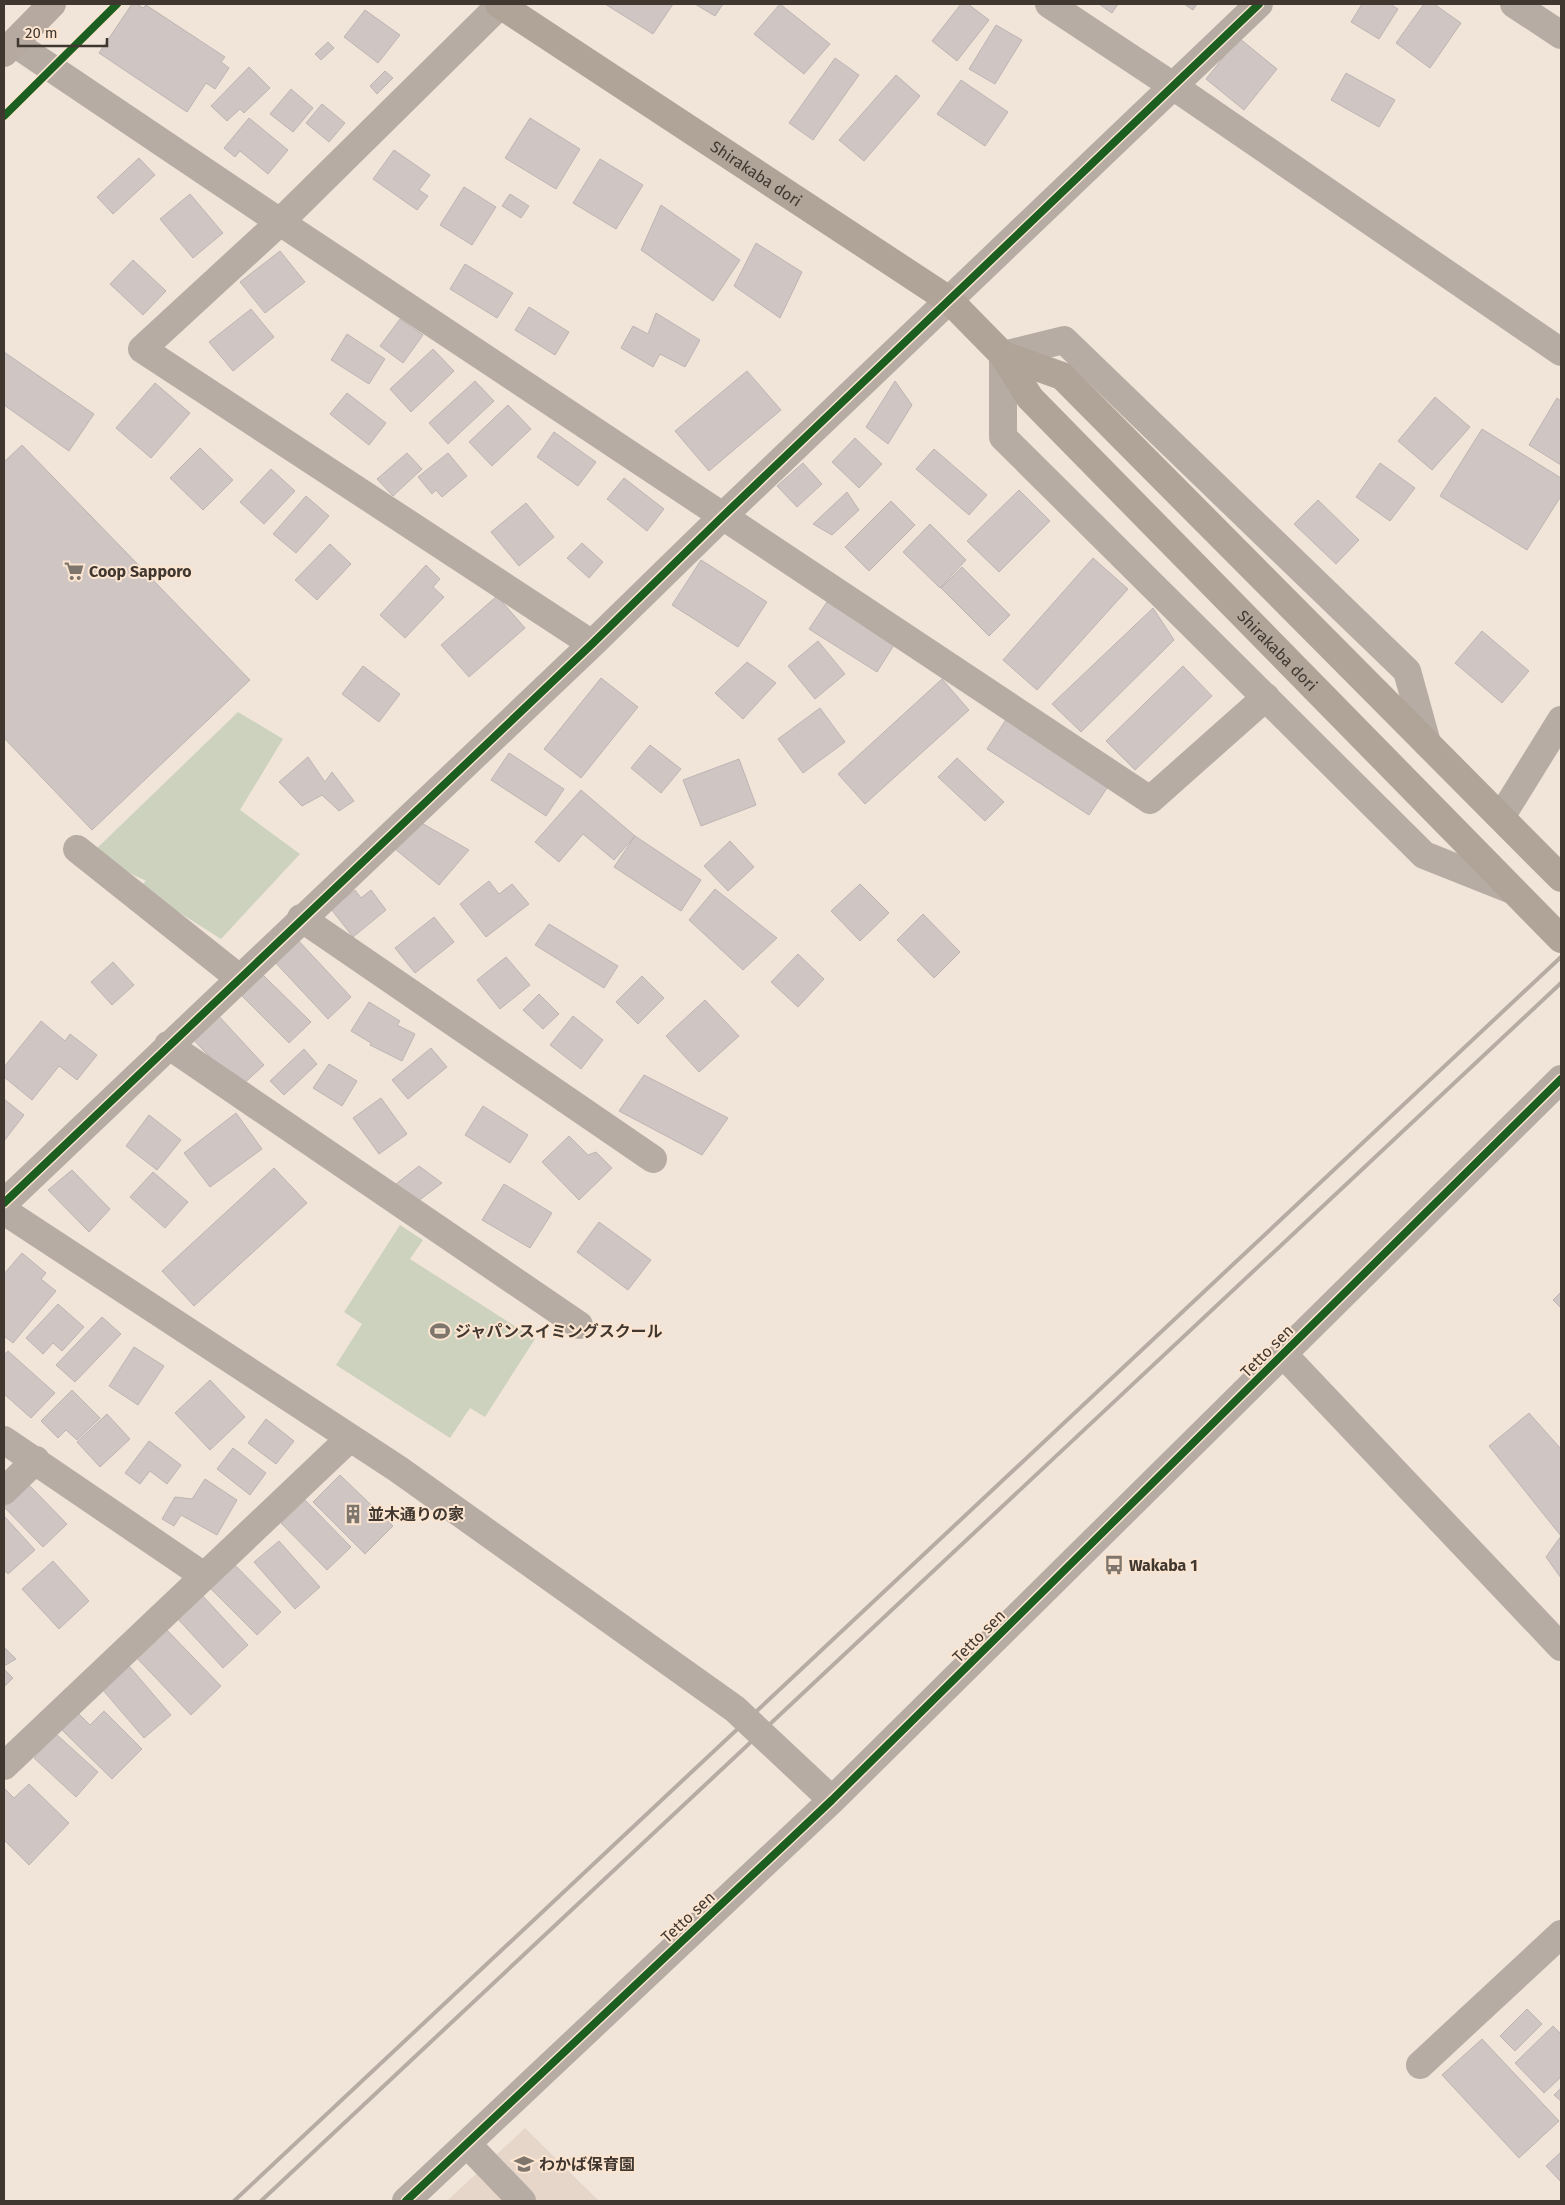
<svg xmlns="http://www.w3.org/2000/svg" width="1565" height="2205" viewBox="0 0 1565 2205" font-family="'Fira Sans','Noto Sans JP',sans-serif">
<style>
.education{fill:#e5d6c9}
.green{fill:#cdd2bf}
.building{fill:#cfc5c3;stroke:#beb4b2}
.lines{fill:none;stroke-linecap:round;stroke-linejoin:round}
.minor{stroke:#b7aca3;stroke-width:28}
.major{stroke:#b0a499;stroke-width:28}
.highway{stroke:#b6aaa0;stroke-width:28}
.rail{stroke:#b6aca3;stroke-width:4}
.cycleway-casing{stroke:#fbe5d0;stroke-width:11}
.cycleway{stroke:#1b5e20;stroke-width:8}
.labels{text-anchor:middle;dominant-baseline:central;stroke-width:4;stroke-linejoin:round;paint-order:stroke}
.street-label{font-size:16px;fill:#403830;stroke:#fbe5d0}
.poi-label{font-size:16px;font-weight:bold;fill:#403830;stroke:#fbe5d0;text-anchor:start}
</style>
<rect width="100%" height="100%" fill="#f1e5da"/>
<path class="education" d="M525,2128l74,73h-152z"/>
<path class="green" d="M238,712l45,27 -43,71 60,44 -79,85 -82,-52 7,-6 -55,-27z
M400,1225l23,15 -13,19 125,80 -50,78 -15,-9 -20,30 -114,-73 26,-41 -18,-12z"/>
<path class="building" d="M132,4h5l6,4 3,-3 79,52 -4,5 8,6 -14,21 -9,-6 -19,29 -88,-59z
M605,4h68l-20,30z
M695,4h28l-8,12z
M780,4l50,40 -26,30 -50,-40z
M961,4h7l21,16 -32,41 -25,-20z
M1099,4h19l-6,9z
M1184,4h13l-4,6z
M1362,4h28l8,5 -19,30 -28,-17z
M1424,4h10l27,19 -31,45 -34,-25z
M365,10l35,25 -22,28 -34,-26z
M996,25l26,15 -27,44 -26,-15z
M1239,38l38,31 -33,41 -38,-31z
M328,42l6,6 -13,12 -6,-6z
M835,58l24,17 -46,65 -24,-17z
M249,67l21,21 -26,25 -4,-4 -13,12 -16,-15z
M385,71l8,7 -16,16 -7,-8z
M1346,73l49,27 -16,27 -48,-27z
M896,75l24,21 -56,65 -25,-21z
M961,80l47,32 -23,34 -48,-32z
M291,89l22,19 -20,24 -23,-18z
M322,104l23,19 -16,19 -23,-19z
M249,118l39,32 -20,24 -28,-23 -5,6 -11,-9z
M530,118l50,31 -24,40 -51,-31z
M394,150l36,25 -11,15 9,6 -11,14 -44,-31z
M139,158l16,17 -42,39 -16,-17z
M600,159l43,26 -27,44 -43,-26z
M464,187l32,20 -24,38 -32,-20z
M190,194l33,39 -30,25 -33,-39z
M510,194l19,12 -8,12 -19,-12z
M661,205l79,55 -27,41 -72,-51z
M756,243l46,29 -22,46 -46,-32z
M280,251l25,31 -40,31 -25,-31z
M133,260l33,31 -23,24 -33,-31z
M465,264l48,29 -16,25 -47,-29z
M529,307l40,25 -14,23 -40,-25z
M251,309l23,28 -41,34 -24,-29z
M656,313l44,27 -15,27 -25,-13 -7,13 -32,-19 12,-22 15,8z
M400,319l23,16 -20,28 -23,-17z
M347,334l38,25 -16,25 -38,-24z
M433,349l21,22 -43,41 -21,-23z
M4,352l90,62 -25,37 -65,-46z
M747,371l34,39 -72,61 -34,-40z
M475,381l19,20 -46,43 -19,-21z
M895,381l17,24 -24,39 -22,-17z
M155,383l35,30 -39,45 -35,-30z
M347,393l39,30 -17,22 -39,-31z
M1435,397l35,30 -38,43 -34,-29z
M1557,398l4,3v64l-32,-20z
M508,405l23,24 -39,37 -23,-24z
M1482,429l79,49v18l-34,54 -87,-54z
M554,432l42,30 -18,24 -41,-29z
M855,438l27,26 -23,24 -27,-26z
M22,445l228,235 -158,150 -88,-92v-276z
M200,448l33,32 -30,30 -33,-32z
M934,449l53,46 -18,20 -53,-46z
M407,453l15,16 -29,27 -16,-17z
M448,453l19,23 -25,21 -6,-7 -4,4 -14,-17z
M803,463l19,21 -25,23 -20,-21z
M1380,463l35,25 -25,33 -34,-24z
M271,469l24,22 -31,33 -24,-22z
M624,478l40,31 -17,22 -40,-32z
M1019,490l31,31 -51,51 -32,-31z
M847,492l12,18 -27,25 -19,-11z
M306,496l23,20 -33,37 -23,-19z
M1318,500l41,40 -23,24 -42,-40z
M891,501l24,24 -46,46 -24,-24z
M526,503l28,34 -35,29 -28,-34z
M930,524l36,36 -26,28 -37,-36z
M582,543l21,19 -14,16 -22,-20z
M330,544l21,20 -34,36 -22,-20z
M1093,558l35,31 -91,101 -34,-30z
M701,560l66,42 -29,45 -66,-42z
M426,565l14,14 -7,8 11,10 -39,41 -25,-23z
M962,567l48,48 -21,21 -48,-48z
M497,596l28,32 -56,49 -28,-32z
M827,602l67,43 -17,27 -68,-43z
M1153,608l21,32 -93,92 -29,-28z
M1482,631l47,40 -27,32 -47,-40z
M818,641l27,33 -30,25 -27,-33z
M747,662l29,21 -33,36 -28,-26z
M363,666l37,28 -21,28 -37,-28z
M1183,666l29,30 -77,74 -29,-29z
M601,678l37,29 -57,71 -37,-29z
M942,679l27,31 -104,94 -27,-30z
M820,708l25,34 -42,31 -25,-34z
M1007,718l102,67 -20,30 -102,-66z
M650,745l31,24 -20,24 -30,-25z
M509,753l55,36 -18,27 -55,-36z
M308,757l17,25 7,-10 22,29 -15,10 -17,-16 -20,11 -23,-24z
M957,758l47,44 -19,19 -47,-44z
M739,759l17,46 -55,21 -18,-46z
M581,790l54,46 -21,24 -31,-26 -24,28 -24,-20z
M418,821l51,29 -30,35 -44,-36z
M635,836l66,44 -20,31 -67,-44z
M730,841l24,26 -26,24 -24,-25z
M489,881l10,13 13,-10 17,20 -43,33 -26,-33z
M860,884l29,29 -29,28 -29,-30z
M715,889l62,49 -34,32 -54,-50z
M355,890l6,8 10,-8 15,20 -33,27 -22,-28z
M923,914l37,38 -26,26 -37,-38z
M434,917l20,25 -39,31 -20,-25z
M549,924l69,42 -14,22 -69,-43z
M296,938l55,59 -23,22 -55,-59z
M798,954l26,25 -26,28 -27,-25z
M506,957l24,28 -30,24 -23,-29z
M113,962l21,23 -22,20 -21,-23z
M263,975l48,47 -22,21 -47,-47z
M642,976l22,22 -26,26 -22,-22z
M539,994l20,20 -16,15 -20,-19z
M705,1000l34,36 -40,36 -33,-36z
M369,1002l31,19 -3,4 18,9 -13,27 -32,-16 1,-2 -20,-12z
M215,1012l49,53 -25,23 -49,-52z
M573,1016l30,24 -22,29 -31,-24z
M41,1021l24,20 5,-7 27,21 -20,25 -18,-14 -27,34 -28,-23v-10z
M431,1048l16,19 -39,32 -16,-19z
M304,1049l13,15 -33,31 -14,-14z
M329,1064l28,17 -15,25 -29,-18z
M644,1075l84,43 -26,37 -83,-44z
M381,1098l26,36 -28,20 -26,-36z
M4,1099l20,16 -20,26z
M483,1106l45,29 -18,28 -45,-28z
M236,1113l26,36 -52,38 -26,-34z
M149,1115l32,25 -24,30 -31,-24z
M569,1136l19,19 8,-3 16,16 -33,32 -37,-38z
M419,1166l23,17 -29,22 -17,-21z
M274,1168l33,35 -113,103 -32,-35z
M72,1170l38,39 -21,23 -41,-42z
M153,1172l35,30 -23,26 -35,-31z
M504,1184l48,29 -22,35 -48,-28z
M599,1222l52,38 -23,30 -51,-38z
M22,1253l24,20 -5,6 15,12 -43,52 -9,-7v-62z
M1561,1292v16l-8,-8z
M58,1304l26,23 -22,24 -9,-8 -10,11 -17,-16z
M102,1317l19,17 -46,48 -19,-17z
M134,1347l30,19 -26,39 -29,-19z
M8,1351l47,42 -24,25 -27,-24v-39z
M210,1380l35,37 -35,33 -35,-37z
M72,1390l28,28 -23,22 -11,-10 -8,8 -17,-17z
M1529,1413l32,36v87l-72,-90z
M107,1414l23,25 -30,28 -23,-25z
M266,1419l28,22 -18,23 -28,-21z
M149,1441l32,24 -14,19 -17,-13 -10,13 -15,-11z
M233,1448l33,25 -16,22 -33,-26z
M340,1475l53,51 -28,28 -52,-52z
M205,1479l32,21 -20,35 -36,-20 -7,11 -12,-7 13,-22 17,2z
M27,1483l40,41 -24,23 -39,-40z
M305,1500l46,47 -24,23 -46,-47z
M5,1517l30,33 -27,24 -4,-4v-52z
M1561,1536v42l-15,-21z
M279,1541l41,46 -25,22 -41,-47z
M53,1561l36,40 -30,28 -37,-40z
M231,1561l50,51 -24,23 -50,-50z
M202,1595l46,50 -25,23 -46,-50z
M164,1627l57,59 -30,29 -57,-60z
M4,1647l12,12 -12,7z
M129,1666l42,49 -27,23 -42,-49z
M4,1669l9,9 -9,9z
M75,1710l15,15 14,-14 38,38 -30,30 -53,-52z
M56,1734l42,38 -22,25 -42,-39z
M29,1784l40,39 -40,42 -25,-25v-52l10,10z
M1527,2009l15,15 -27,27 -15,-15z
M1553,2026l8,8v43l-17,16 -29,-30z
M1482,2039l77,82 -40,37 -77,-83z
M1561,2088v13l-7,-6z
M1561,2152v30l-15,-16z"/>
<g class="lines">
<path class="minor" d="M501,4l-221,218 -138,127 450,295
M1049,4l124,82 388,266
M1514,4l47,31
M14,43l266,179 870,578 116,-103
M1427,743l-20,-72 -343,-331 -61,15v82l421,418 88,35
M1501,817l60,-97
M77,849l162,129
M301,918l352,241
M168,1045l411,280
M4,1203l588,-559 130,-127 537,-513
M4,1211l394,258 337,240 97,91
M1283,1354l278,293
M4,1440l200,136
M4,1491l32,-31
M4,1766l346,-328
M1420,2065l141,-131
M467,2144l55,57
M406,2201l426,-401 729,-721"/>
<g class="major">
<path id="s1" d="M499,4l450,296 54,55 27,43 531,541"/>
<path d="M1003,355l59,21 499,502"/>
</g>
<path class="highway" d="M4,53l48,-49"/>
<path class="rail" d="M234,2201l1327,-1244
M261,2201l1300,-1218"/>
<defs>
<path id="cycleway" d="M4,116l113,-112
M4,1203l588,-559 130,-127 537,-513
M406,2201l426,-401 729,-721"/>
</defs>
<use href="#cycleway" class="cycleway-casing"/>
<use href="#cycleway" class="cycleway"/>
</g>
<defs>
<symbol id="supermarket-bare" viewBox="-9 -9 18 18"><path d="M-6-5.5h2.5l.6 2H6L4.5 2H-2.5L-4.4-4H-6ZM-1.5 3.2a1.3 1.3 0 1 0 .1 0ZM3 3.2a1.3 1.3 0 1 0 .1 0Z" fill="#7e756c" stroke="#fbe5d0" stroke-width="2.5" paint-order="stroke"/></symbol>
<symbol id="stadium-bare" viewBox="-9 -9 18 18"><path d="M0-5a6.5 5 0 1 0 0 10a6.5 5 0 1 0 0-10ZM-3.5-1.8h7v3.6h-7Z" fill="#7e756c" stroke="#fbe5d0" stroke-width="2.5" paint-order="stroke"/></symbol>
<symbol id="building-bare" viewBox="-9 -9 18 18"><path d="M-4-6H4V6H1V3H-1V6H-4ZM-2.5-4.3h1.7v1.8h-1.7ZM.8-4.3h1.7v1.8H.8ZM-2.5-1h1.7V.8h-1.7ZM.8-1h1.7V.8H.8Z" fill="#7e756c" stroke="#fbe5d0" stroke-width="2.5" paint-order="stroke"/></symbol>
<symbol id="bus-bare" viewBox="-9 -9 18 18"><path d="M-5-6H5V4H4V6H2V4H-2V6H-4V4H-5ZM-3.5-4V0h7V-4ZM-3.5 1.2v1.5H-2V1.2ZM2 1.2v1.5H3.5V1.2Z" fill="#7e756c" stroke="#fbe5d0" stroke-width="2.5" paint-order="stroke"/></symbol>
<symbol id="school-bare" viewBox="-9 -9 18 18"><path d="M0-5L7-2L0 1L-7-2ZM-4 1L0 2.5L4 1V4Q0 6-4 4Z" fill="#7e756c" stroke="#fbe5d0" stroke-width="2.5" paint-order="stroke"/></symbol>
</defs>
<g fill-rule="evenodd">
<use href="#supermarket-bare" x="60" y="557" width="28" height="28"/>
<use href="#stadium-bare" x="426" y="1317" width="28" height="28"/>
<use href="#building-bare" x="339" y="1500" width="28" height="28"/>
<use href="#bus-bare" x="1100" y="1551" width="28" height="28"/>
<use href="#school-bare" x="510" y="2150" width="28" height="28"/>
</g>
<g class="labels">
<g class="street-label">
<text stroke="none"><textPath href="#s1" startOffset="308">Shirakaba dori</textPath></text>
<text stroke="none"><textPath href="#s1" startOffset="1020">Shirakaba dori</textPath></text>
<text transform="translate(1267 1351) rotate(-45)">Tetto sen</text>
<text transform="translate(979 1636) rotate(-45)">Tetto sen</text>
<text transform="translate(688 1917) rotate(-43)">Tetto sen</text>
</g>
<g class="poi-label">
<text x="89" y="571">Coop Sapporo</text>
<text x="455" y="1331">ジャパンスイミングスクール</text>
<text x="368" y="1514">並木通りの家</text>
<text x="1129" y="1565">Wakaba 1</text>
<text x="539" y="2164">わかば保育園</text>
</g>
</g>
<rect width="1565" height="2205" fill="none" stroke="#403830" stroke-width="10"/>
<path d="M18 38v8h89v-8" fill="none" stroke="#403830" stroke-width="2.5"/>
<text x="25" y="38" font-size="15" fill="#403830" stroke="#fbe5d0" stroke-width="4" paint-order="stroke">20 m</text>
</svg>
